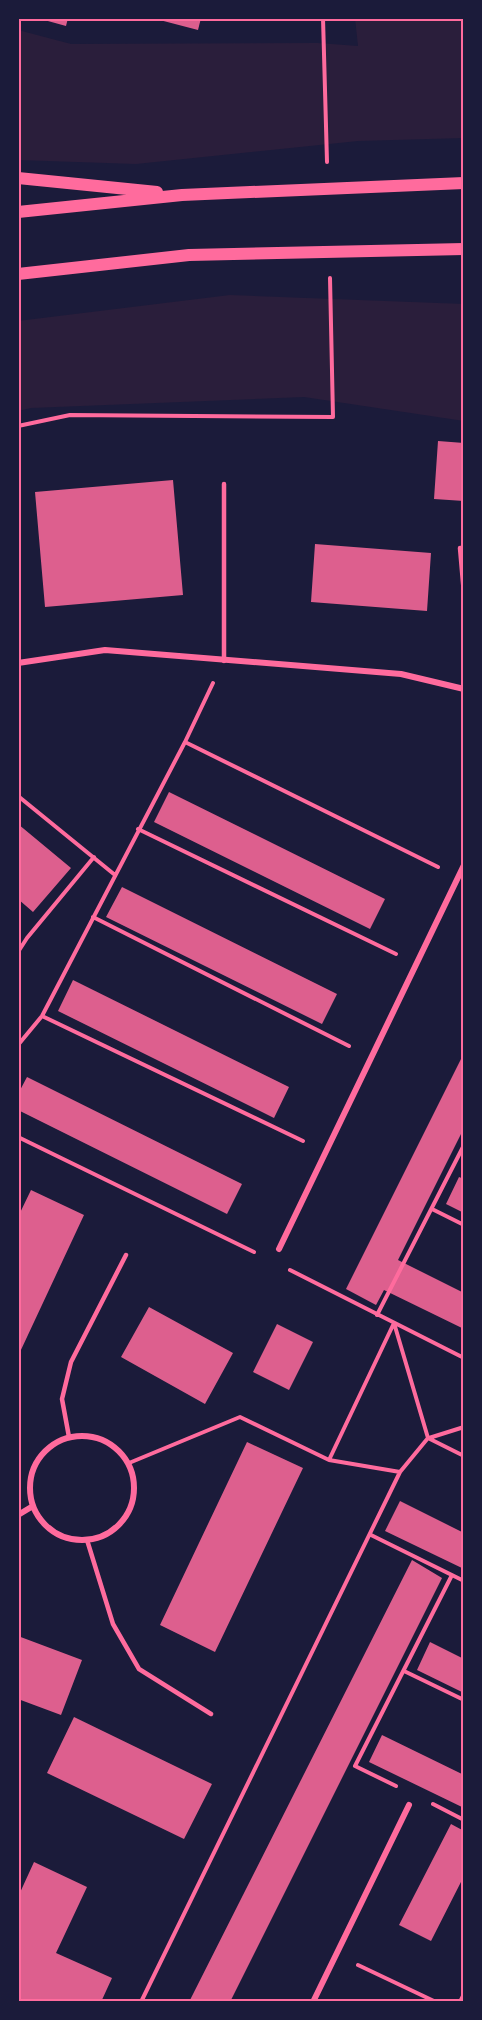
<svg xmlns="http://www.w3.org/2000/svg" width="482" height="2020" viewBox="0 0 482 2020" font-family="Lato,sans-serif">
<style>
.green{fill:#2a1e3b}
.building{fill:#dd5f8e}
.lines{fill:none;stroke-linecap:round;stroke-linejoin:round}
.path{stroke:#ff6b9d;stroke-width:4}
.service{stroke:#ff6b9d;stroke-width:4.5}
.minor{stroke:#ff6b9d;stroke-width:6}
.secondary{stroke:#ff6b9d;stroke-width:12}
.neatline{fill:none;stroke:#ff6b9d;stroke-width:2}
</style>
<rect width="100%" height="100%" fill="#1b1b3a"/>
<path class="green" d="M355,18h109v120l-106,3 -222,23 -118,-4v-130l53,14 247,-1 40,3z
M230,295l234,9v117l-160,-24 -273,11 -13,3v-90z"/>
<path class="building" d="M37,18h31l-2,8z
M152,18h49l-3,12z
M438,441l26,2v58l-30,-2z
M173,480l10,115 -138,12 -10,-115z
M315,544l116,9 -4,58 -116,-9z
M169,792l216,107 -15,30 -216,-107z
M18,824l53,44 -38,44 -15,-13z
M122,887l215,107 -15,30 -216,-107z
M73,980l216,107 -15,31 -216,-107z
M464,1053v75l-66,132 66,33v36l-80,-39 -8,15 -30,-16z
M27,1077l215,107 -15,30 -209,-104v-16z
M459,1177l5,2v34l-18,-9z
M31,1190l53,25 -64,137 -2,-1v-134z
M149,1307l84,46 -28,51 -84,-47z
M277,1324l36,18 -24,48 -36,-18z
M247,1442l56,26 -88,184 -55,-27z
M400,1501l64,32v36l-79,-38z
M412,1560l30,18 -212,424h-41z
M18,1636l64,24 -21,55 -43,-16z
M430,1642l34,17v34l-47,-23z
M74,1717l138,67 -28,55 -137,-66z
M382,1735l82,40v33l-95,-46z
M451,1824l13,7v45l-33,65 -32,-16z
M34,1862l53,25 -31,66 56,25 -11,24h-75l-8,-4v-101z"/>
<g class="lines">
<path class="path" d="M323,18l4,144
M18,426l52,-11 263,2 -3,-139
M185,742l253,125
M18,796l97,79
M138,829l258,125
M93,917l256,129
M18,952l9,-14 67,-81
M42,1016l261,125
M18,1045l24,-29 143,-274 28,-59
M18,1137l236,115
M432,1209l32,16
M290,1270l174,88
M377,1315l87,-170
M428,1438l36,18
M429,1438l35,-11
M129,1463l111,-46 89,43
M371,1535l93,46
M404,1671l60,29
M396,1786l-41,-20 97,-191
M433,1804l31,16
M358,1965l78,37
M141,2002l259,-530 28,-34 -34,-115 -65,137 71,12
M460,2002l4,-8"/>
<path class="service" d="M224,484v177
M464,548h-4l4,46
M69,1437l-7,-38 9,-37 55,-107
M87,1540l26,84 26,45 72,45"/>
<path class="minor" d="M18,663l87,-13 296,24 63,15
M279,1249l185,-384
M30 1488a52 52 0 1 1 104 0a52 52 0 1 1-104 0Z
M18,1515l15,-9
M313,2002l96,-197"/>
<path class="secondary" d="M18,178l139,14
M18,212l164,-17 282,-12
M18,274l171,-19 275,-6"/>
</g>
<rect width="482" height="2020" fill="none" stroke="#1b1b3a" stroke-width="39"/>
<rect x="20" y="20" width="442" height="1980" class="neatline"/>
</svg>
